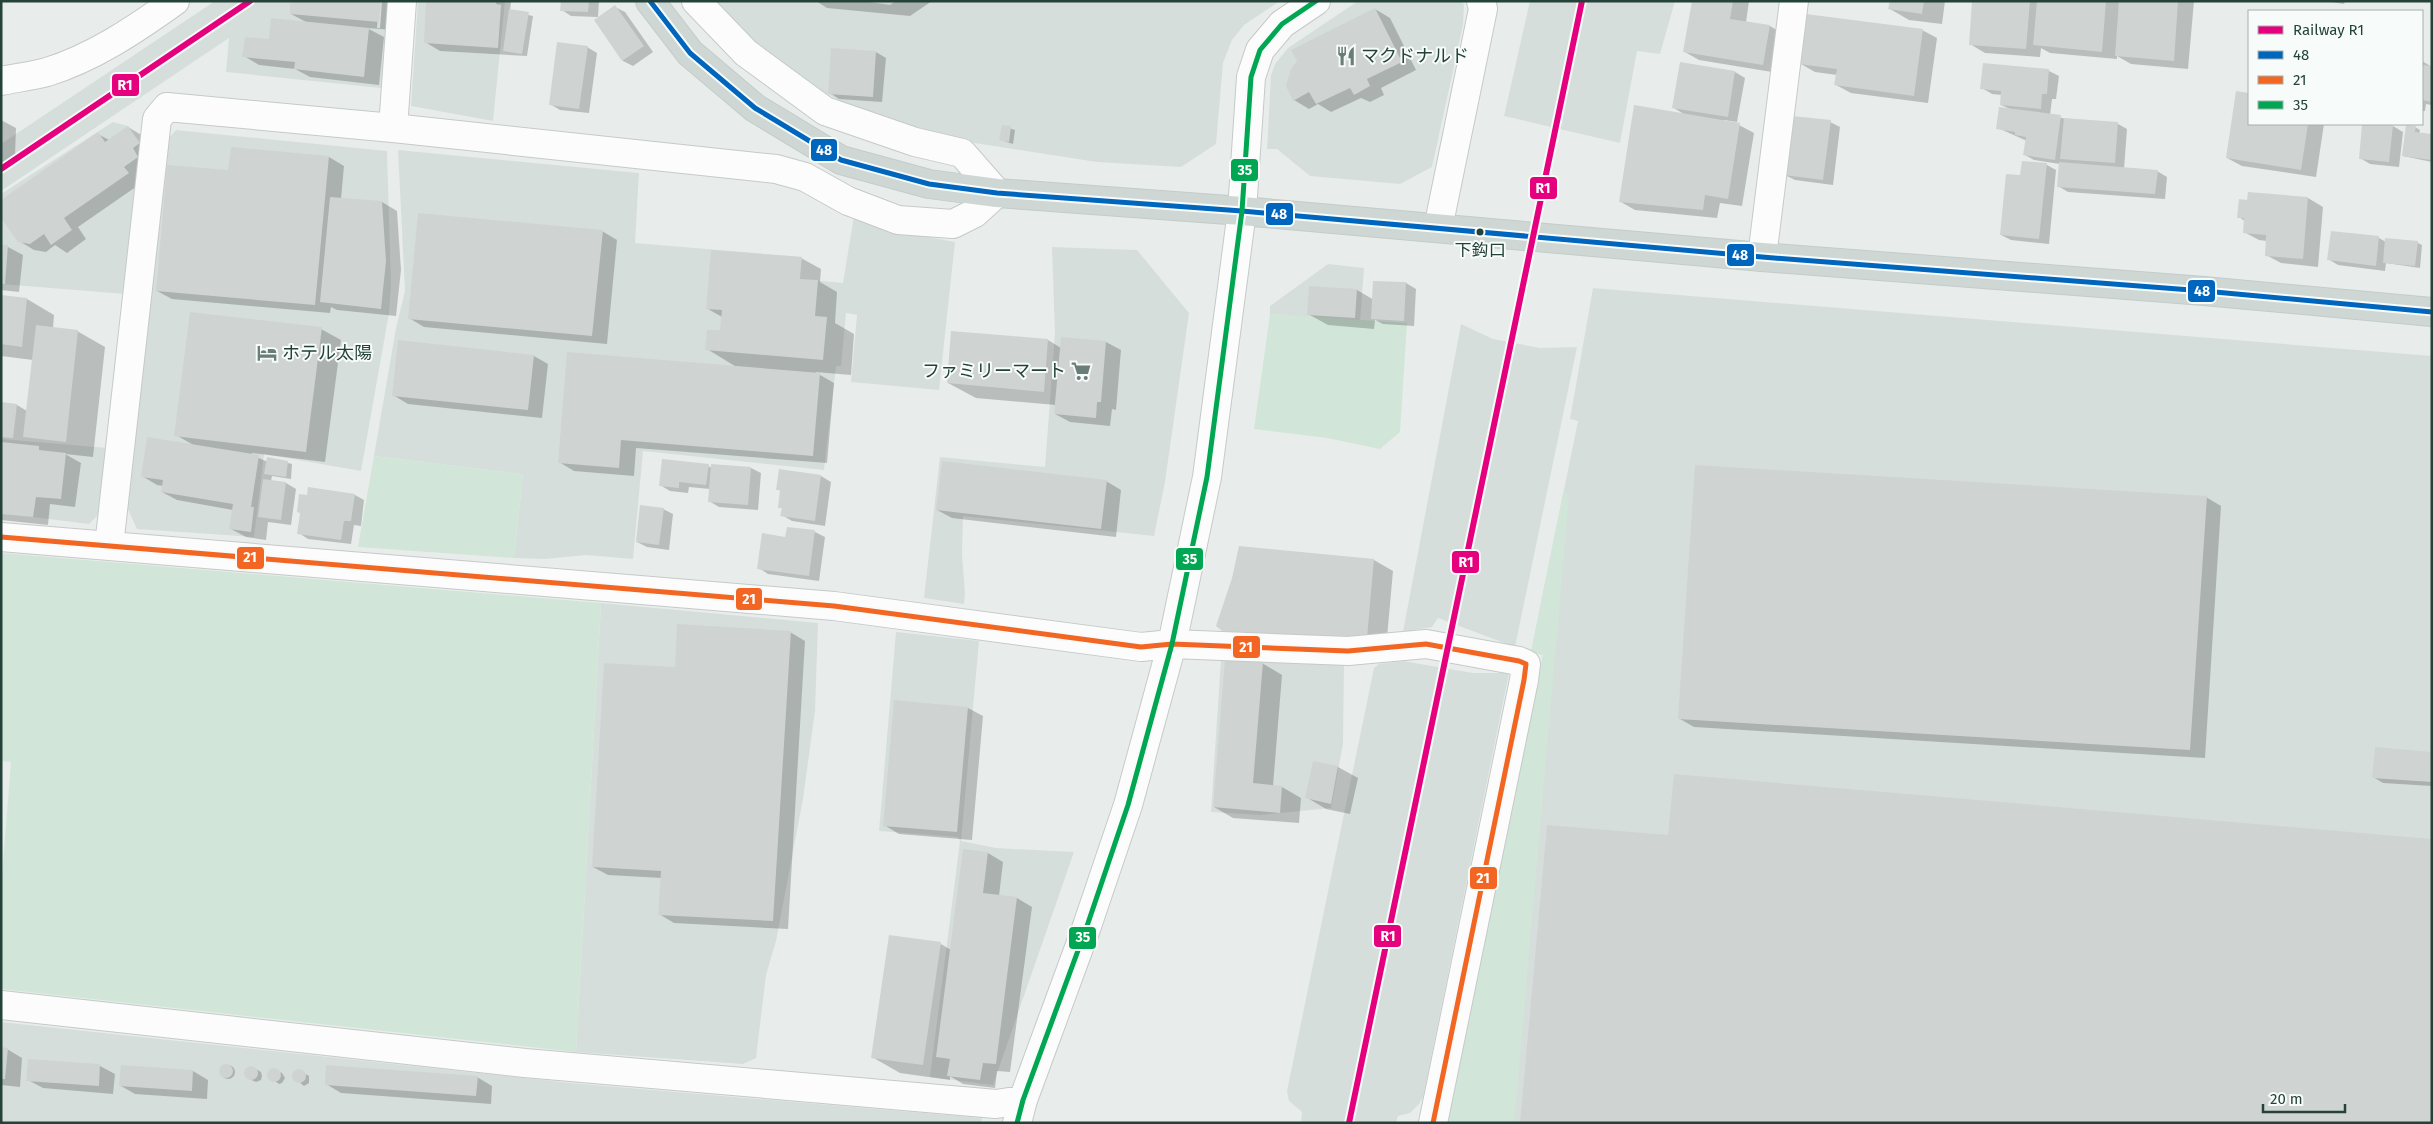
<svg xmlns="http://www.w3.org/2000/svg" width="2433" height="1124" viewBox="0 0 2433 1124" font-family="'Fira Sans','Noto Sans JP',sans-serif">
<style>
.built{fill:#d6dedb}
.green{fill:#d1e6d8}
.shadow{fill:#0003}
.building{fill:#cfd4d2}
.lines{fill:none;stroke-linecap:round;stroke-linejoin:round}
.minor-casing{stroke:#c5cac8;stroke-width:30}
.major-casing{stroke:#c3ccc9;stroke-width:30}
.minor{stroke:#fcfcfc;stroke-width:28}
.major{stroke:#cfd7d5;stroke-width:28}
.rail-casing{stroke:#c9cdcc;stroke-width:5.5}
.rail{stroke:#f7fbf9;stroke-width:4;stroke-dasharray:11;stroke-linecap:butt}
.bus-1-casing{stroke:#f7fbf9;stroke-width:9}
.bus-2-casing{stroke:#f7fbf9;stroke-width:9}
.bus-3-casing{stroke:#f7fbf9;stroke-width:9}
.bus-1{stroke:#0065bd;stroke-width:5}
.bus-2{stroke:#f26522;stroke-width:5}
.bus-3{stroke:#00a651;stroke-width:5}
.rail-1-casing{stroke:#f7fbf9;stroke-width:10}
.rail-1{stroke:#e5007d;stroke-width:6}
.bus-dot{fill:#24423a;stroke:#f7fbf9;stroke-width:2}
.labels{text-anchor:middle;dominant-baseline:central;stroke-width:4;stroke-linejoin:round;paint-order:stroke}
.bus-label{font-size:17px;fill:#24423a;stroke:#f7fbf9}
.poi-label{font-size:18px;fill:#24423a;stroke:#f7fbf9;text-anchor:start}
.line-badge{stroke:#f7fbf9;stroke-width:2}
.badge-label{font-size:14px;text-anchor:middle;font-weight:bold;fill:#fff}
</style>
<rect width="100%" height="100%" fill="#e8edeb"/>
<path class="built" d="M215,1h173l-7,87 -155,-16 3,-34 -228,153v-47z
M418,1h87l-12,120 -82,-15z
M714,1h566l-36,24 -12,15 -9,23 -7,81 -35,23 -84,-5 -148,-23 -107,-37 -42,-23 -47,-36z
M1358,1h104l2,4 -1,20 -31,142 -32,17 -90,-8 -33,-27h-10l4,-74 4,-11 13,-16z
M1530,1h145l-15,53 -23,-3 -17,92 -116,-27z
M113,122l15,4 12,17 -15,151 -124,-10v-90z
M176,130l211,21 4,134 -2,28 -28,158 -97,-17 -10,83 -117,-8 -11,-24 43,-367z
M398,150l241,23 -4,70 167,14 -2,22 43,4 11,-67 64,19 37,7 -16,148 -88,-8 6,-67 -11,-2 -5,53h-5l-12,104 -181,-19 -10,108 -47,-4 -42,4 -30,-1 9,-84 -149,-18 22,-128 9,-37z
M1052,247l85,3 52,63 -24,169 -11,54 -191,-20 -1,38 3,39 -1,11 -40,-6 16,-141 105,10 10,-134z
M1328,264l36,4 -4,54 -90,-8v-8z
M1593,288l839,68v767h-986l97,-468 -12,-3 47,-231 -8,-2z
M1461,324l32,15 47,9 37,-1 -62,300 -77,-29 -6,9 -29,5z
M1,439l107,9 -7,60 -4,8 -8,8 -88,-11z
M601,603l217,20 -3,88 -12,88 -27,142 -10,34 -10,83 -13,6 -167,-12z
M896,632l83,9 -18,200 35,7 78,4 -81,233 -63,-8 30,-236 -2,-4 -79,-6z
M1221,659l123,5 -1,80 -12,64 -71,7 -49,-3z
M1403,661l70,12h36l-86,424 -4,7 -9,9 -12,3 -2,7h-95l1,-11 -13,-11 -2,-10 87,-423 5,-4z
M1,1022l570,61 411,35 -1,5h-980z"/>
<path class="green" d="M1270,314l137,9 -7,109 -20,17 -53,-11 -73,-9z
M374,456l149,18 -9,84 -156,-11z
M1563,493l6,2 -55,628h-68l97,-468 -12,-3z
M1,553l600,50 -25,449 -575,-63v-100l10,-127 -10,-1z"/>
<path class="shadow" d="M379,1l-2,27h3l2,-27h8l4,29 -27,-2 17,9 -5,48 -69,-8 -15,-8 -36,-4 -15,-9 62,-34 -15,-8z
M427,1h84l-1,10 23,5 -6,40 -87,-5 -15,-9z
M562,1h37l-1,16 -27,-1 -9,-6z
M816,1h116l-22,15 -83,-8z
M1693,1h56l-3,21 24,4 15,9 -7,38 -79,-13 -14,-8z
M1891,1h54l-3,23 -33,-4 -19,-11z
M1973,1h221l-6,68 -57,-5 -14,-8v3l-67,-6 -9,-5 -1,9 -55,-4 -15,-9z
M2325,1h20l-1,3z
M615,7l10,5 28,40 -20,14 -10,-5 -28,-41z
M1375,9l15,9 26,52 -35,18 3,7 -14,7 -9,-4 -30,14 -13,-8 -9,5 -15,-9 -7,-14z
M1922,30l15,8 -9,65 -77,-10 -15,-8 1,-10 -22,-3 -14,-8z
M587,47l10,6 -8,60 -29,-3 -10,-6z
M876,52l10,6 -4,44 -43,-3 -9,-6z
M2422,61l10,6v38l-6,-1 -1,7h-3z
M2049,71l10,5 -3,23h-4l-2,16 16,4 52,5 9,5 -3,40 33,2 10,6 -2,22 -97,-7 -10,-6 2,-22 -26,-4 -9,-5 2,-14 -29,-13 12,-19 -9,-4 1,-10 -10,-1 -10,-6z
M1735,72l10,6 -8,44 -13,-2 -1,2 16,3 15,8 -12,73 -22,-3 -3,15 -82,-8 -14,-8 66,-86 -13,-8z
M2237,93l12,2v29h75l-8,53 -74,-11 -15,-8z
M1,120l15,8 -1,28 -14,9z
M1830,122l10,5 -7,58 -38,-5 -10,-5z
M2363,124l30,2 10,6 -4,35 -29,-3 -10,-6z
M1003,126l12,4 -2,14 -12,-4z
M128,127l15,9v46l-65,45 8,12 -19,14 -12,-8 -9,7 -12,-2 -15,-9 79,-107 11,6z
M2415,127l5,3 -1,4 13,1v27l-29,-6z
M232,149l97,8 15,9 -3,33 41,3 15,9 4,59 -5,46 -59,-6 -6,-3 -1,6 -158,-14 -15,-8 73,-120z
M2047,165l9,5 -7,74 -38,-4 -10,-5 21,-58z
M2249,193l59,5 15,9 -5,60 -37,-4 -15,-8 1,-14 -8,-1 -15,-8 1,-11 -6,-4 9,-16z
M602,231l15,9 -10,104 -183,-17 -15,-9z
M2332,232l47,6 7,4 32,1 4,2 -2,23 -34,-5 -1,8 -47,-6 -10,-6z
M1,246l7,1 15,8 -4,37 -18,-2z
M801,258l20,11 -1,13 17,10 -2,31 19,11 -3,41 -36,-3 19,11 -7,80 -191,-15 -2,28 -60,-5 -15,-9 179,-94 -31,-19 14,-17 1,-15 -14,-8z
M1375,282l31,1 10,6 -2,37 -31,-2 -8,-4 -1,9 -46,-4 -20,-11 49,-24 17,10z
M1,296l26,3 27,16 -1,13 24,3 28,16 -12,110 -28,-3 16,9 -6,44 -25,-3 -2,21 -47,-5v-117l16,2 10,6 6,-51 -32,-4z
M321,329l20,11 -16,122 -73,-9v2l16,7v-4l24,6 -1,15 -19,-3 -1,5 15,2 10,6 -5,36 -23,-3 -2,18 -20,-3 -15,-8 2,-19 -56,-10 -15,-8 1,-6 -6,-1 -15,-9 53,-30 -19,-11z
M1062,338l44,4 15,8 -5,60 -4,-1 -2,17 -40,-4 -15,-8 1,-9 -80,-7 -28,-15 100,-43 13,8z
M534,356l14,8 -6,54 -134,-14 -15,-9z
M712,465l39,3 10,5 -3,37 -39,-3 -10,-6 1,-12 -21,-2 -1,6 -18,-2 -10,-6 48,-19 4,2z
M780,470l41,6 10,6 -6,44 -33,-5 -10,-6 1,-6 -4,-2 2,-16 -4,-2z
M1106,481l15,9 -5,47 -164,-19 -15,-8z
M355,495l9,5 -3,26 -7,-1 -3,19 -43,-5 -9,-6z
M2206,497l15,9 -16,252 -511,-31 -14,-8z
M663,509l10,5 -4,36 -22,-3 -10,-5z
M788,528l27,4 10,5 -6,44 -51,-7 -9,-6 27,-30z
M1374,560l19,11 -7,78 -160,-16z
M790,632l15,9 -17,288 -114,-6 -15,-9 3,-36 -54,-3 -15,-8 83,-198z
M1262,663l20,12 -9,111 9,1 19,11 -2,25 -66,-5 -19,-11z
M968,708l15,8 -11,124 -73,-6 -15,-9z
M2432,753v33l-49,-3 -10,-6z
M1314,762l24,5 20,11 -8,36 -24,-5 -20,-12z
M964,850l24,3 15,9 -4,34 18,2 15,9 -22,165 -13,-1 -2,17 -32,-4 -13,-8v4l-50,-7 -28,-16 69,-113 10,6z
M1,1049h6l15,9 -2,29 -19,-2z
M29,1061l71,5 15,8 -2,20 -70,-6 -15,-8z
M221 1072a7 7 0 1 1 14 0a7 7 0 1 1-14 0Z
M252,1067l9,5 1,4 -1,4 -5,2 -9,-4 -2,-6 1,-3z
M273,1069l9,4 3,5 -3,5 -3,1 -11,-8z
M298,1070l11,6v7l-5,3 -11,-9 2,-5z
M193,1071l15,9 -1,19 -72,-5 -14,-8z
M477,1077l15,9 -1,18 -150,-11 -15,-9z"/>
<path class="building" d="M294,1h87l-2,21 -89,-8v-10z
M426,1h70v3l5,1 -3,43 -74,-5z
M561,1h28l-1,11 -28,-1z
M862,1h34l-6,4z
M1692,1h41l-3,18 40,6 -7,40 -80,-13z
M1890,1h34l-2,13 -34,-5z
M1972,1h58l-4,48 -57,-4z
M2037,1h69l-4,51 -69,-7z
M2119,1h59l-4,60 -59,-5z
M615,5l29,41 -22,15 -28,-41z
M1375,8l27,54 -35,17 3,7 -16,9 -4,-7 -34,16 -7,-12 -16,9 -7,-15 5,-17 6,-8 -6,-11z
M509,9l20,3 -7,42 -19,-3z
M1806,14l117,15 -9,67 -80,-11 3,-16 -38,-5z
M271,18l98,10 -5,49 -70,-8 1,-7 -53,-5 3,-20 24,2z
M557,42l31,4 -9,63 -30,-4z
M831,48l45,3 -3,46 -45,-3z
M1680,62l55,9 -7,46 -56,-9z
M1983,63l66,6 -2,25h-5l-1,15 -41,-4 1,-14 -21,-2z
M2422,65l10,1v36l-10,-2z
M2236,91l13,2v31h59l-7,46 -75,-12z
M1634,105l106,18 -12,76 -23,-4 -2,15 -84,-8z
M1999,107l62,8 -6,45 -32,-5 3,-18 -11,-2v-3l-19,-3z
M1792,116l39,4 -8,60 -39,-5z
M2064,118l54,4 -3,41 -55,-4z
M2362,124l31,1 -4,37 -30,-3z
M1002,125l9,1 -2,16 -10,-2z
M2406,125l10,1 -1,6 17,2 -1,26 -29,-4z
M128,126l12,17 -7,5 5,9 -14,10 5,6 -65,45 8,12 -21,15 -7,-11 -14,10 -12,-2 -17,-24v-18l97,-68 7,10z
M231,147l98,9 -14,149 -159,-14 11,-126 61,5z
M2022,161l25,2 -8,76 -39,-4 6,-61 14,1z
M2059,162l99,8 -3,24 -98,-7z
M2248,192l60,5 -5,62 -38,-3 1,-21 -23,-2 1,-15h-7l2,-19 8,1z
M330,197l52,4 4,60 -5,48 -61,-7z
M418,213l185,17 -11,106 -184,-17z
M2331,231l48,5 -3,30 -49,-6z
M2385,238l33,3 -3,25 -32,-3z
M1,245h7l-3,39h-4z
M711,250l91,7 -2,22 18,1 -3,36 12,1 -4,43 -118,-10 2,-20h13l2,-20 -16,-1z
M1373,281l33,1 -2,39 -33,-2z
M1309,286l48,3 -2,29 -48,-3z
M1,295l26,3 -5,49 -21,-3z
M190,312l132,15 -16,125 -132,-16z
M36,325l42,5 -12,112 -43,-5z
M951,331l97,8 -4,53 -97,-9z
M1061,337l45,4 -5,61h-4l-1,16 -42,-4z
M398,340l136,15 -6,55 -136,-14z
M567,352l253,21 -7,83 -192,-16 -2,28 -61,-5z
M1,402l16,2 -4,34 -12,-1z
M147,437l112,18 -8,52h3l-3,25 -22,-3 4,-25 -72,-12 2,-12 -22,-3z
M1,442l38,4v4l27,3 -5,46 -25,-2 -3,20 -32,-3z
M267,457l21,4 -2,16 -22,-3z
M662,459l47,5 -3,21 -27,-3v6l-20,-2z
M942,461l165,19 -6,49 -165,-19z
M711,464l40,3 -3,38 -40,-3z
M1695,465l512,31 -17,254 -512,-31z
M779,469l42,6 -6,46 -35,-5 2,-8h-4l2,-18h-4z
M263,479l23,3 -5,38 -23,-3z
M308,487l47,7 -4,27h-7l-3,19 -44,-6 3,-21 -3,-1 2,-18 8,1z
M640,505l24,3 -5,37 -23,-3z
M787,527l28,3 -6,46 -52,-7 5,-36 23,4z
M1239,546l135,13 -7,79 -141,-4 -10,-8 16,-48z
M677,624l114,7 -18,290 -115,-6 3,-44 -69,-4 12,-204 71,4z
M1225,659l38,3 -10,121 29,3 -2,27 -67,-6z
M894,700l74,7 -11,125 -74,-6z
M2375,747l57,5v30l-60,-4z
M1313,761l25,5 -7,38 -26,-6z
M1674,774l758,65v284h-912l27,-298 121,10z
M963,849l25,3 -5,41 34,4 -21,167 -13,-1 -3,17 -33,-4 3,-17 -14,-2z
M889,935l52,7 -18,123 -52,-7z
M1,1047l7,1 -3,31h-4z
M28,1059l72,5 -1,22 -73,-5z
M219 1071a7 7 0 1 1 14 0a7 7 0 1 1-14 0Z
M121,1065l72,5 -1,21 -73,-5z
M326,1065l152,11 -2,20 -151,-11z
M244 1073a7 7 0 1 1 14 0a7 7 0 1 1-14 0Z
M267 1075a7 7 0 1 1 14 0a7 7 0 1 1-14 0Z
M292 1076a7 7 0 1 1 14 0a7 7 0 1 1-14 0Z"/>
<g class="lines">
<defs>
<path id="minor" d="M1,81c15,-3 31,-5 46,-9 46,-14 89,-43 128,-71
M393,128l9,-127
M1438,228l45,-219 -2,-8
M1762,257l32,-256
M1,537l833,69 307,41 31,-3 176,7 78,-7 93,17 7,3 -2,16 -91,443
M109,546l48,-427 10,-12 226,21 383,41 29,8 43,24 50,19 55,4 22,-11 22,-20 -35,-40 -47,-11 -90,-31 -79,-58 -50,-52
M1,1005l524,58 471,41 27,-4
M1017,1123l6,-23 64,-174 41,-121 44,-161 35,-167 35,-266 9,-134 9,-27 22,-26 34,-23"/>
<path id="major" d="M650,1l40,52 65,55 86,52 88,24 68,9 245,18 520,46 442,34 228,21"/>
</defs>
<use href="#minor" class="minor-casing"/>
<use href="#major" class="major-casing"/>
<use href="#minor" class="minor"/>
<use href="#major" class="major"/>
<defs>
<path id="rail" d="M1,169l249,-168"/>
</defs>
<use href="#rail" class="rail-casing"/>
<use href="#rail" class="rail"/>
<defs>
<path id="bus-1" d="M650,1l40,52 65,55 86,52 88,24 68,9 245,18 520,46 442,34 228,21"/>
<path id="bus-2" d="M1,537l833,69 307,41 31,-3 176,7 78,-7 93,17 7,3 -2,16 -91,443"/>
<path id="bus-3" d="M1017,1123l6,-23 64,-174 41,-121 44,-161 35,-167 35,-266 9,-134 9,-27 22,-26 34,-23"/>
</defs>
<use href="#bus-1" class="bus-1-casing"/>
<use href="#bus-2" class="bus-2-casing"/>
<use href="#bus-3" class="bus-3-casing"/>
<use href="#bus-1" class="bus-1"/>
<use href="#bus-2" class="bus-2"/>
<use href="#bus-3" class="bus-3"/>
<defs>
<path id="rail-1" d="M1,169l249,-168
M1349,1123l233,-1122"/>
</defs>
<use href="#rail-1" class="rail-1-casing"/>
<use href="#rail-1" class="rail-1"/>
</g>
<defs>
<symbol id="restaurant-bare" viewBox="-9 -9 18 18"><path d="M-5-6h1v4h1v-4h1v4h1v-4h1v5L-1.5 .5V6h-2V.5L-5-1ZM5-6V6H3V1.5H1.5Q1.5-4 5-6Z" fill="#697e78" stroke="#f7fbf9" stroke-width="2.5" paint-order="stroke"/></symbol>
<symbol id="hotel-bare" viewBox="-9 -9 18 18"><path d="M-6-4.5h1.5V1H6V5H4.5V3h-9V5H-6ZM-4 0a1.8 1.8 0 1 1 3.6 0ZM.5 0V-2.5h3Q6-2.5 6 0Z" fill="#697e78" stroke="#f7fbf9" stroke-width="2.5" paint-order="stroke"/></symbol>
<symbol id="supermarket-bare" viewBox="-9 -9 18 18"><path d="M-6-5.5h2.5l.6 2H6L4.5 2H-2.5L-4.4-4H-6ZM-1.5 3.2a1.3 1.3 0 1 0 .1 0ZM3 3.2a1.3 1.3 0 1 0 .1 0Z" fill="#697e78" stroke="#f7fbf9" stroke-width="2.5" paint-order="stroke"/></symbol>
</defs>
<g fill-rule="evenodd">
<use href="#restaurant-bare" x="1332" y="42" width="28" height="28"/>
<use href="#hotel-bare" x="253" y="339" width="28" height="28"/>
<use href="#supermarket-bare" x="1067" y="357" width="28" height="28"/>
</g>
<circle class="bus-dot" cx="1480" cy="232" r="4.5"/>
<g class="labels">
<g class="bus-label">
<text x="1480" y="250">下鈎口</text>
</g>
<g class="poi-label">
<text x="1361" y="56">マクドナルド</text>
<text x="282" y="353">ホテル太陽</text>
<text x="1066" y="371" text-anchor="end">ファミリーマート</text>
</g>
</g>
<g class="line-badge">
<rect x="111" y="73" width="29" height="24" rx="5" fill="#e5007d"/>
<rect x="810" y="138" width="28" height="24" rx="5" fill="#0065bd"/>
<rect x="1230" y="158" width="29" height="24" rx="5" fill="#00a651"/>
<rect x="1529" y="176" width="29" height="24" rx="5" fill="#e5007d"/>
<rect x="1265" y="202" width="29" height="24" rx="5" fill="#0065bd"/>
<rect x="1726" y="243" width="29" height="24" rx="5" fill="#0065bd"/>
<rect x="2187" y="279" width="29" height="24" rx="5" fill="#0065bd"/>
<rect x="236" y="546" width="29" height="24" rx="5" fill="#f26522"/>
<rect x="1175" y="547" width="29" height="24" rx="5" fill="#00a651"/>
<rect x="1451" y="550" width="29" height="24" rx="5" fill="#e5007d"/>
<rect x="735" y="587" width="28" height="24" rx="5" fill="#f26522"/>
<rect x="1232" y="635" width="29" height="24" rx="5" fill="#f26522"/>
<rect x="1469" y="866" width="29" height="24" rx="5" fill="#f26522"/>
<rect x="1373" y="924" width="29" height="24" rx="5" fill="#e5007d"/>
<rect x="1068" y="926" width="29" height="24" rx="5" fill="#00a651"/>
</g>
<g class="badge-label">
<text x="125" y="90">R1</text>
<text x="824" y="155">48</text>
<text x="1245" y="175">35</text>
<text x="1543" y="193">R1</text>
<text x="1279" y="219">48</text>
<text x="1740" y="260">48</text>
<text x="2202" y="296">48</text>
<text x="250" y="562">21</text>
<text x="1190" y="564">35</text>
<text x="1466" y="567">R1</text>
<text x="749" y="604">21</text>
<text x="1246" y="652">21</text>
<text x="1483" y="883">21</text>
<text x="1388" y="941">R1</text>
<text x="1083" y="942">35</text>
</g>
<rect width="2433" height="1124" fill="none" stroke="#24423a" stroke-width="5"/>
<rect x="2248" y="10" width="175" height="115" fill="#f7fbf9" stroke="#a3b1ad"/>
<rect x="2258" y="26" width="25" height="8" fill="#e5007d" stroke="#a3b1ad"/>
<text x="2293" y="35" font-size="15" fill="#24423a">Railway R1</text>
<rect x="2258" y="51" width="25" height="8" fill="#0065bd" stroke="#a3b1ad"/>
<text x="2293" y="60" font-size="15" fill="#24423a">48</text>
<rect x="2258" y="76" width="25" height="8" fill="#f26522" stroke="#a3b1ad"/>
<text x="2293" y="85" font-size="15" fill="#24423a">21</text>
<rect x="2258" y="101" width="25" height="8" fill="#00a651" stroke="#a3b1ad"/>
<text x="2293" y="110" font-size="15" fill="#24423a">35</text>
<path d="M2263 1104v8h82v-8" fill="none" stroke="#24423a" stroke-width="2.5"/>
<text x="2270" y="1104" font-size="15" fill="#24423a" stroke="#f7fbf9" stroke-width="4" paint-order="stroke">20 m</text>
</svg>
